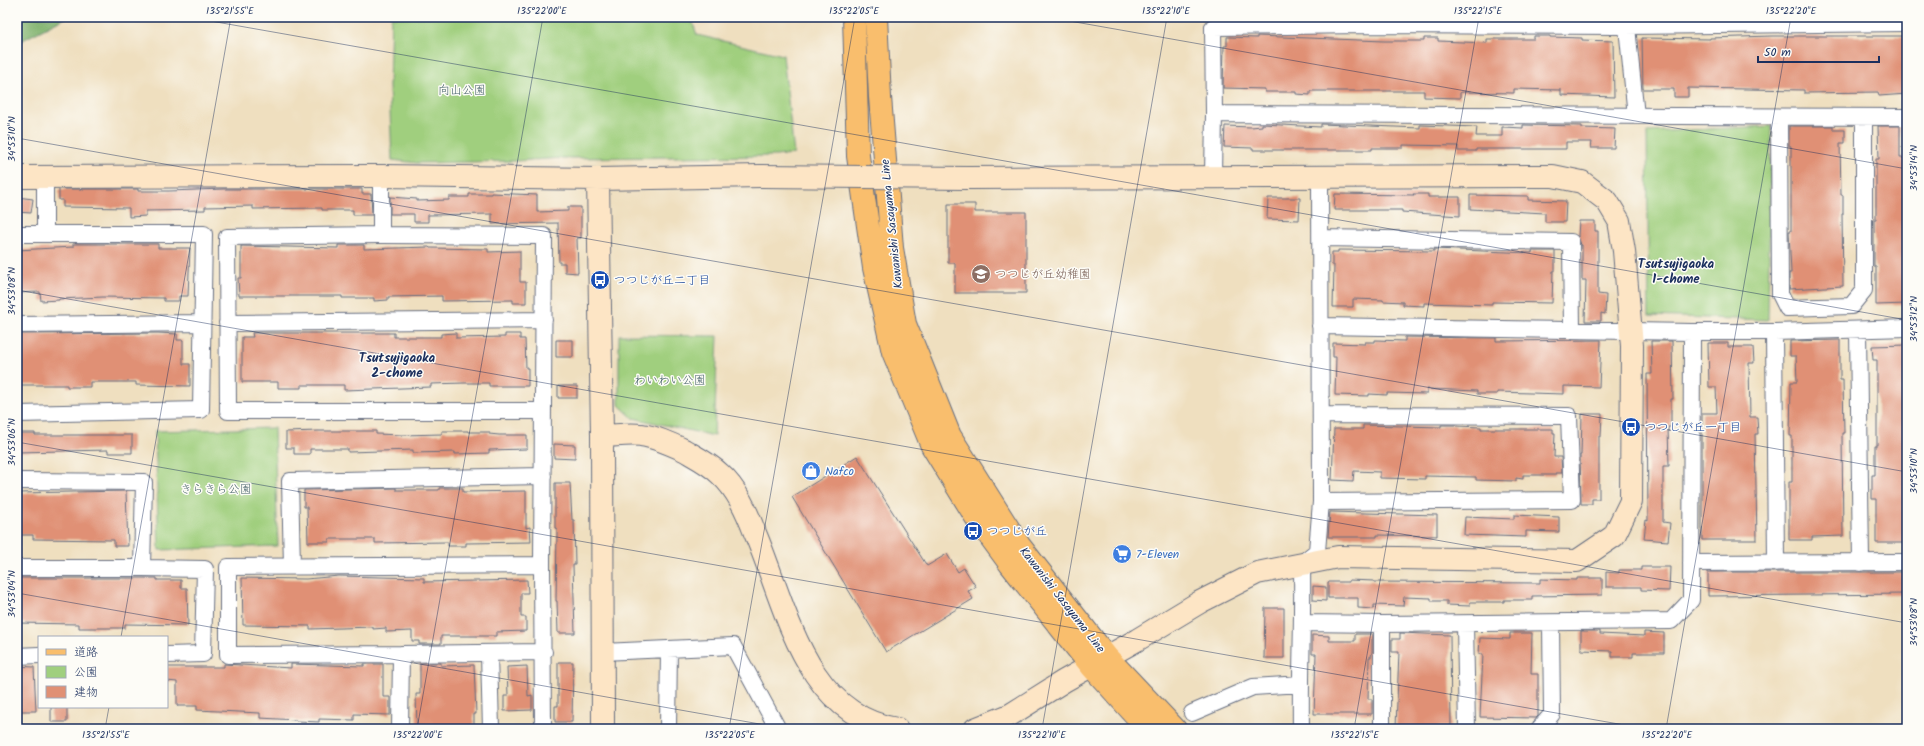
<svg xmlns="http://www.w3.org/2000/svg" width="1924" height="746" viewBox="0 0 1924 746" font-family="Kalam,'Klee One',sans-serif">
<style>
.green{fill:#a0cf7e;stroke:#5e7f6e}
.forest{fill:#80b26d;stroke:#4e7066}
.building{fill:#e09074}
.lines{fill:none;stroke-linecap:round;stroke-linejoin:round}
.street-casing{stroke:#656d80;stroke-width:18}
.secondary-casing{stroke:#656d80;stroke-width:24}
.primary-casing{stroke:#656d80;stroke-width:24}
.street{stroke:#fff;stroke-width:16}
.secondary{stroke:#fde5c5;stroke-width:22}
.primary{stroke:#f9be6d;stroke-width:22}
.secondary-bridge-casing{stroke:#656d80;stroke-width:24;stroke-linecap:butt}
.secondary-bridge{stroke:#fde5c5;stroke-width:22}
.ticks{fill:none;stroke:#1b2f5e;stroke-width:1;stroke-opacity:0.45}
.labels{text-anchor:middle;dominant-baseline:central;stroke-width:3;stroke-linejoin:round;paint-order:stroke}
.park-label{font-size:12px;fill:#435f68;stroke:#fdfcf7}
.street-label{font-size:12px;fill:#1b2f5e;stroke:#fdfcf7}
.education-label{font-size:12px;fill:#785e54;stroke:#fdfcf7;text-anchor:start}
.transit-label{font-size:12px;fill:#164399;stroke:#fdfcf7;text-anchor:start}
.shop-label{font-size:12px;fill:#366cbe;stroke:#fdfcf7;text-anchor:start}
.neighbourhood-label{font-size:13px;font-weight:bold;fill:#1b2f5e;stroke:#fdfcf7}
.neatline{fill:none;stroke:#1b2f5e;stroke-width:1.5}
.ticks-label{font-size:10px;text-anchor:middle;fill:#1b2f5e}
</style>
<rect width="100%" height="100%" fill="#fdfcf7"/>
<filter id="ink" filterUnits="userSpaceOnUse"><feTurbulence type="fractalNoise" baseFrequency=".025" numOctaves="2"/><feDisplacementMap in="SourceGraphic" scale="8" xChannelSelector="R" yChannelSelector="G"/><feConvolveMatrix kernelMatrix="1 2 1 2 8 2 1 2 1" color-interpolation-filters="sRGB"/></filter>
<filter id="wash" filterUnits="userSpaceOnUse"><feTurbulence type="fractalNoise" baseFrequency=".012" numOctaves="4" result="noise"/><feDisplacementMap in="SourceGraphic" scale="16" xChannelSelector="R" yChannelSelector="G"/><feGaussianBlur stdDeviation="0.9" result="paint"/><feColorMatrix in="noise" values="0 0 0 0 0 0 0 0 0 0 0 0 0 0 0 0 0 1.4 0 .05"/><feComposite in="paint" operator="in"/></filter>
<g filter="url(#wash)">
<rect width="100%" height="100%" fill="#efdfbf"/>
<path class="green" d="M391,17h300l6,18 86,20 11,99 -18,2 -213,2 -48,3 -98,2 -25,-3 -3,-74z
M1771,126l-3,194 -119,-4 -2,-184z
M619,335l99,1 -4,100 -81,-18 -14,-13z
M274,428l4,118 -119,4 -4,-119z"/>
<path class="forest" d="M17,17h50l-50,26z"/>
<g id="blocks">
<path class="building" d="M1257,36l127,5h40v-3h14v3l49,2v-4h47v-3h16v1l32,1v2l31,1 1,56 -53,-2v-5l-47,-1v4l-54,-1v6l-36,-1v-6h-114v4l-14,-1v-2h-31v-3l-42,-1 1,-42h3v-9l30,1z
M1771,36h136v58l-28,2 -1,-4 -74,1v-3l-116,-2v9h-14v-8h-31l-1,-51 68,1v-1z
M1262,124l59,3v-3l99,4v-3l57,2 -1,9h26v-9l21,1v-3l59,1v2l33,1 -1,19h-23l1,-6h-26v7h-90v2h-18v-5l-55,-1v3h-31v2h-119v-2l-29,-1 1,-21 26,1 11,-1z
M1789,126h44v4h12v13h-5l1,52h2v19h-1l1,72 -54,3v-16h2l-2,-42h2v-85h-2z
M1878,126h22v32h7v146l-31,1v-38h-2v-48h2v-60h3z
M59,189h79v2h31l54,-2h139v5h9l1,21h-19v-5h-31v-2l-69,1v-3l-48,1v3l-59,1v5l-17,1v-9l-66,-1v-7h-4z
M491,193l46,2v17l31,-1v-4h13v31h-4l1,35 -13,-1v-9h-6l-1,-40 -66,1v-10l-64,1v7h-14v-8h-24v-17l27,2v2l32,-1v-3h20v-3h22z
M1335,194l79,1 -1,-1h15v3h32v19l-58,-4v-2h-68z
M1470,195l58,1v4l38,1 -1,21h-20v-9l-75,-4z
M17,197l16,2 -2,14 -14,-1z
M1268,198h32l-1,22 -32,-1z
M948,204h27v8h51v81h-71v-30h-7z
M1579,221h16v10h3v63l8,1 -1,19 -4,-1v8h-16l1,-41h-4v-35h-1l-3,-9z
M73,244h85v4h32l-2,48h-9v5h-15v-3l-61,-1 -44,2v1l-18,1 -1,-9 -23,1v-43l56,-3z
M338,245h26v4l65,-2 1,1 58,1v3l32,-1v31h6v21h-13v-3l-71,1v-5l-54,1v3l-14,1v-3h-32v-2h-103l-1,-18h3v-32l97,2z
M1434,249l98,4v-2h23v20h-2l-1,32 -60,-1v3l-68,-2v3l-21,-1v-3l-20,-1v-1l-30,-1v8h-20l1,-42h-2v-13h6v-2l96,1z
M158,333l19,1v6h6v24h7v22l-54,-1v-3h-46v5h-23v-2h-50v-51z
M252,333h142v4h47v-3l15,-1v5l49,-1v-3h15v5h5l1,29h2v18h-39v-3h-25l-33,1v3l-87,3v-5h-43v3h-23v-6h-36v-45h11z
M1405,337l91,1v3l105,-1 -2,47 -35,-1v8l-67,-2v2h-20v-3l-50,-2v5l-40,-1v2l-18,-1v2l-34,-1 1,-38h-3v-14l32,1v-2h10v-2l30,1z
M556,340h17v17h-17z
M1840,340v40h3l1,53h-2l1,103 -31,1v3h-23v-58h3v-46h-2l1,-54h6l-1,-26h-6v-15z
M1651,341h21l1,58h-2v28h-3l1,39h-6v56l7,1 -2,18 -24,-2 2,-19 2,1 -1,-147h5z
M1708,343h20v4h25l1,16h-5l1,54h7l1,17h-3l2,106h-55v-127h15l-1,-26h-7z
M1907,345v198h-31v-44h-4v-24h3v-30h2v-85h-4l-1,-14z
M558,386h19v12h-19z
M1582,414h20l-1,22h-2v63h-7v5h-11l-1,-49h1z
M1363,425l78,2v-2h15v1l25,1v2h72v4h2l-1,24h7l1,16h-7v2h-32v4l-7,-1v3l-40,-1v-3l-51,-1v3l-45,-1v-6l-26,-1 -1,10 -21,-1 2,-51h29z
M318,431h58v3l26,1 40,-1v-3h26v1h21v2l10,1h28v14l-38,1v3l-34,1v-2l-42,1v-3l-65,2v-3h-38v5h-16v-6h-8v-16z
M17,433h18v2h97v18h-24v-3l-91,2z
M554,444l21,1v14l-21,-1z
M857,456l70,110 20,-12 11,18 6,-4 12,19 -8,4 5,8 -87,53 -94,-155z
M555,483h15l2,37h2l1,45h-2l2,68h-17l-1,-32h-1l1,-69v-4h-2z
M396,488v2h43v-2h24v4l63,-1v37l4,-1 1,15 -65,1v3h-18v-4l-73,1v-4h-46v3h-21l-1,-35h-3v-17z
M126,491l2,55h-14v-6l-81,-1v-4h-16v-42z
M1330,512l107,3v21l-60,-1v2h-49z
M1514,515l45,2v15l-33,-1v6l-62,-2 1,-18 49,2z
M1641,567h29l-1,24 -28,-1v-3h-35v-15l13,1v-3h22z
M1708,572h199v22l-199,2z
M339,576l85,2v4l103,-2 1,13h-7v24h5v14l-30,1v4h-55v8h-22v-3h-7v-10l-26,1v-4l-13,1v-2l-63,2v-3l-67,-1 -1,-47 64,1z
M17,578h140v2h24v8h6l1,37 -63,-1v4h-46v-4l-62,-1z
M1577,578h25v17l-70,1v4h-28v2h-34v4l-23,-1v-4h-16v-3l-27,-1 -1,9 -29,-1v4l-16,-1v-10h-30v-16h21v-2l25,1v1l166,1v-4l37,1z
M1313,586l13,1v14l-13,-1z
M1265,608h19v50h-20z
M1581,631h19v3l44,2v-4l20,1v20h-31v4h-21v-6l-31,-1z
M1400,633l50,2 1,92h-55l3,-75h-7v-13h8z
M1510,633h22l-1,41h7v42l-2,2 -56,-1 3,-63h-4l1,-16 30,1z
M1355,634h17v18l-1,5h-2l-1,42h4v15h-58l2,-60h-4v-19l17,1v5h26z
M558,662h15l-1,60h-17v-16h3z
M420,663h21v3l33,-1 2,49h-2v15h-57l-1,-35h4z
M224,664l67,4v-4l73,2v-2h19v33h7v18l-36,-1v6l-35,-1v3l-23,-1v-1l-36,-2v-5l-63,-3v-4h-20v-24l-10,-1v-14h57z
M17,666l17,1 2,44h-19z
M527,666l1,30 4,-1v15l-28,1v-15h4l-1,-29z
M51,707h16v15h-16z"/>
</g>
</g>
<g filter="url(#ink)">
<use href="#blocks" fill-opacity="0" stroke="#656d80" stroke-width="1"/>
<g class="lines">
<defs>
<path id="street" d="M1626,17l10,99
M1364,25l262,1 281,-3
M1214,114l-1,-87 151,-2v-8
M1779,117l1,177 7,14 64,-2 13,-16v-173
M1213,176l1,-62 693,3
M45,233v-56
M17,234h187l-3,176 -184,4
M381,235v-59
M1321,238l250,4 1,88
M227,323l317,-3
M17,325l185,-2
M1320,326l372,6 -1,268 -20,21 -289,3v105
M1858,330l3,233
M1692,332h82l133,-4
M1774,332l2,231
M543,411h-315l-1,-174 154,-2 163,1 -2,329 1,164
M1321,415l248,1 3,84 -251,2
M17,481l127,1 -2,86h-125
M1691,563l216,-1
M292,566l-2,-85 253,-5
M142,568l63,1 -2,85 -36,1
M1303,623l79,1
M1465,624l2,105
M603,652l130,-6 45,83
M401,654l143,-2
M489,654l2,75
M17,656l22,-1
M1192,713l61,-26 48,-3
M400,729l1,-75 -173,1v-88l314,-2
M668,729l1,-80
M1301,729c-1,-55 2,-111 1,-166l15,-12 4,-49 -1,-325
M1539,729l13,-15 -1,-91"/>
<path id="secondary" d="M17,177l364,-1 217,3 163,-3
M967,178l586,-2 29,6 25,19 12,20 5,30 8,95 -1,155 -17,35 -37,25 -239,-4 -81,16 -57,29 -63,38 -73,41 -54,34 -35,14
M598,179l4,257 1,293
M602,436c12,0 27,-3 39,-1 15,2 30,9 43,15 12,7 26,14 36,24 17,15 27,38 35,59 31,72 49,182 142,196"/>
<path id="primary" d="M854,17l4,139 16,112 19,84 39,94 45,73 33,45 81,102 57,63
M876,17l4,80 12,151 13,76 45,112 69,109 88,112 68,72"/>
</defs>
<use href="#street" class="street-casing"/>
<use href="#secondary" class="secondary-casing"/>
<use href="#primary" class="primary-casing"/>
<use href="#street" class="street"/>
<use href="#secondary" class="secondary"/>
<use href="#primary" class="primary"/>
<defs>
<path id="secondary-bridge" d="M761,176l206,2"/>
</defs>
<use href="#secondary-bridge" class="secondary-bridge-casing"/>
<use href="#secondary-bridge" class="secondary-bridge"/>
</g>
</g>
<path class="ticks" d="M188,17l1719,303M1047,17l860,152M17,138l1890,334M17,290l1890,333M17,442l1630,287M17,593l771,136M121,637l110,-620M105,729l4,-22M417,729l126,-712M729,729l126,-712M1042,729l125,-712M1354,729l125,-712M1666,729l125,-712"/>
<defs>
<symbol id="school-disc" viewBox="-11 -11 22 22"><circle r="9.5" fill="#8d6e63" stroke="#fdfcf7"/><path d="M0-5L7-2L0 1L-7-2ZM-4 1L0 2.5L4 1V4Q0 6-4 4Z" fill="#fff"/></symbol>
<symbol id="bus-disc" viewBox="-11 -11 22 22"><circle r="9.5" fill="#1a4fb4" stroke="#fdfcf7"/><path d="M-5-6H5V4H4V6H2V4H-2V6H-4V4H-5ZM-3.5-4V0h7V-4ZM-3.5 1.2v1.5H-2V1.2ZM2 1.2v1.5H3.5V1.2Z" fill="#fff"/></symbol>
<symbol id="shop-disc" viewBox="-11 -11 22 22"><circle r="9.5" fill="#3f7fe0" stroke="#fdfcf7"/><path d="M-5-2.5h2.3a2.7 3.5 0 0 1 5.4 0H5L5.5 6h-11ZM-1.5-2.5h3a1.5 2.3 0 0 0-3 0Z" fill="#fff"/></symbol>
<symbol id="supermarket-disc" viewBox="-11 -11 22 22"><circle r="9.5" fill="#3f7fe0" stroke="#fdfcf7"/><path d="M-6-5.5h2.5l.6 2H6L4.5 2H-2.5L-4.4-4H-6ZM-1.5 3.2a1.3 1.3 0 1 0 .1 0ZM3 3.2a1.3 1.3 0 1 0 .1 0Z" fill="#fff"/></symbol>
</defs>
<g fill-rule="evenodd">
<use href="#school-disc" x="970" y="263" width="22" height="22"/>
<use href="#bus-disc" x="589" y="269" width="22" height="22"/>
<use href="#bus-disc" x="1620" y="416" width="22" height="22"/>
<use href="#shop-disc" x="800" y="460" width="22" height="22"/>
<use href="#bus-disc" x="962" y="520" width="22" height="22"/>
<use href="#supermarket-disc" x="1111" y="543" width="22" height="22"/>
</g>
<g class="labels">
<g class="park-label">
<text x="462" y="90">向山公園</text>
<text x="670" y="380">わいわい公園</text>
<text x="216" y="489">きらきら公園</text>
</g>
<g class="street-label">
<text transform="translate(892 224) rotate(-96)">Kawanishi Sasayama Line</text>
<text transform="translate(1062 600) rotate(52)">Kawanishi Sasayama Line</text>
</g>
<g class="education-label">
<text x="995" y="274">つつじが丘幼稚園</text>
</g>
<g class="transit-label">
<text x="614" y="280">つつじが丘二丁目</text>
<text x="1645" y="427">つつじが丘一丁目</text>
<text x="987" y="531">つつじが丘</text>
</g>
<g class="shop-label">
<text x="825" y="471">Nafco</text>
<text x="1136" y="554">7-Eleven</text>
</g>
<g class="neighbourhood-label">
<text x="1676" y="264">Tsutsujigaoka<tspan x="1676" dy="15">1-chome</tspan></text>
<text x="397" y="358">Tsutsujigaoka<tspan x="397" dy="15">2-chome</tspan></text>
</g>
</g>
<rect width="1924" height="746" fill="none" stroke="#fdfcf7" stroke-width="44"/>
<rect x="38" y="636" width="130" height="72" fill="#fdfcf7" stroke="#a3aaba"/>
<rect x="46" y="649" width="20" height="6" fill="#f9be6d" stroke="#a3aaba"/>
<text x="74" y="656" font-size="12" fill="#1b2f5e">道路</text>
<rect x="46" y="666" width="20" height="12" fill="#a0cf7e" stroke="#a3aaba"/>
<text x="74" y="676" font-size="12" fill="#1b2f5e">公園</text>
<rect x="46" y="686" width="20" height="12" fill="#e09074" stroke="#a3aaba"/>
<text x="74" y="696" font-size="12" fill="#1b2f5e">建物</text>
<path d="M1758 56v6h121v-6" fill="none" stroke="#1b2f5e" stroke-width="2"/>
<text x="1764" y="56" font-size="12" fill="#1b2f5e" stroke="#fdfcf7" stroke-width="3" paint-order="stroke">50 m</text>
<rect x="22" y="22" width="1880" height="702" class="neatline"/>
<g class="ticks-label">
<text x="230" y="14">135°21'55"E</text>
<text x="542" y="14">135°22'00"E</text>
<text x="854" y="14">135°22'05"E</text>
<text x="1166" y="14">135°22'10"E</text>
<text x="1478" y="14">135°22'15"E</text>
<text x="1791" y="14">135°22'20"E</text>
<text transform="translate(11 139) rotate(-90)" y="4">34°53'10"N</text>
<text transform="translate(1913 168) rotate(-90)" y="4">34°53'14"N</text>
<text transform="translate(11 291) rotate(-90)" y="4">34°53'08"N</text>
<text transform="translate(1913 319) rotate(-90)" y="4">34°53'12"N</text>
<text transform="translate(11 442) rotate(-90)" y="4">34°53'06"N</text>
<text transform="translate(1913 471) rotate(-90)" y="4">34°53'10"N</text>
<text transform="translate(11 594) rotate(-90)" y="4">34°53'04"N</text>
<text transform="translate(1913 622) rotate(-90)" y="4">34°53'08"N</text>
<text x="106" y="738">135°21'55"E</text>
<text x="418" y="738">135°22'00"E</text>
<text x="730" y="738">135°22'05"E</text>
<text x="1042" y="738">135°22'10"E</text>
<text x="1355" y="738">135°22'15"E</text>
<text x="1667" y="738">135°22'20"E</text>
</g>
</svg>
